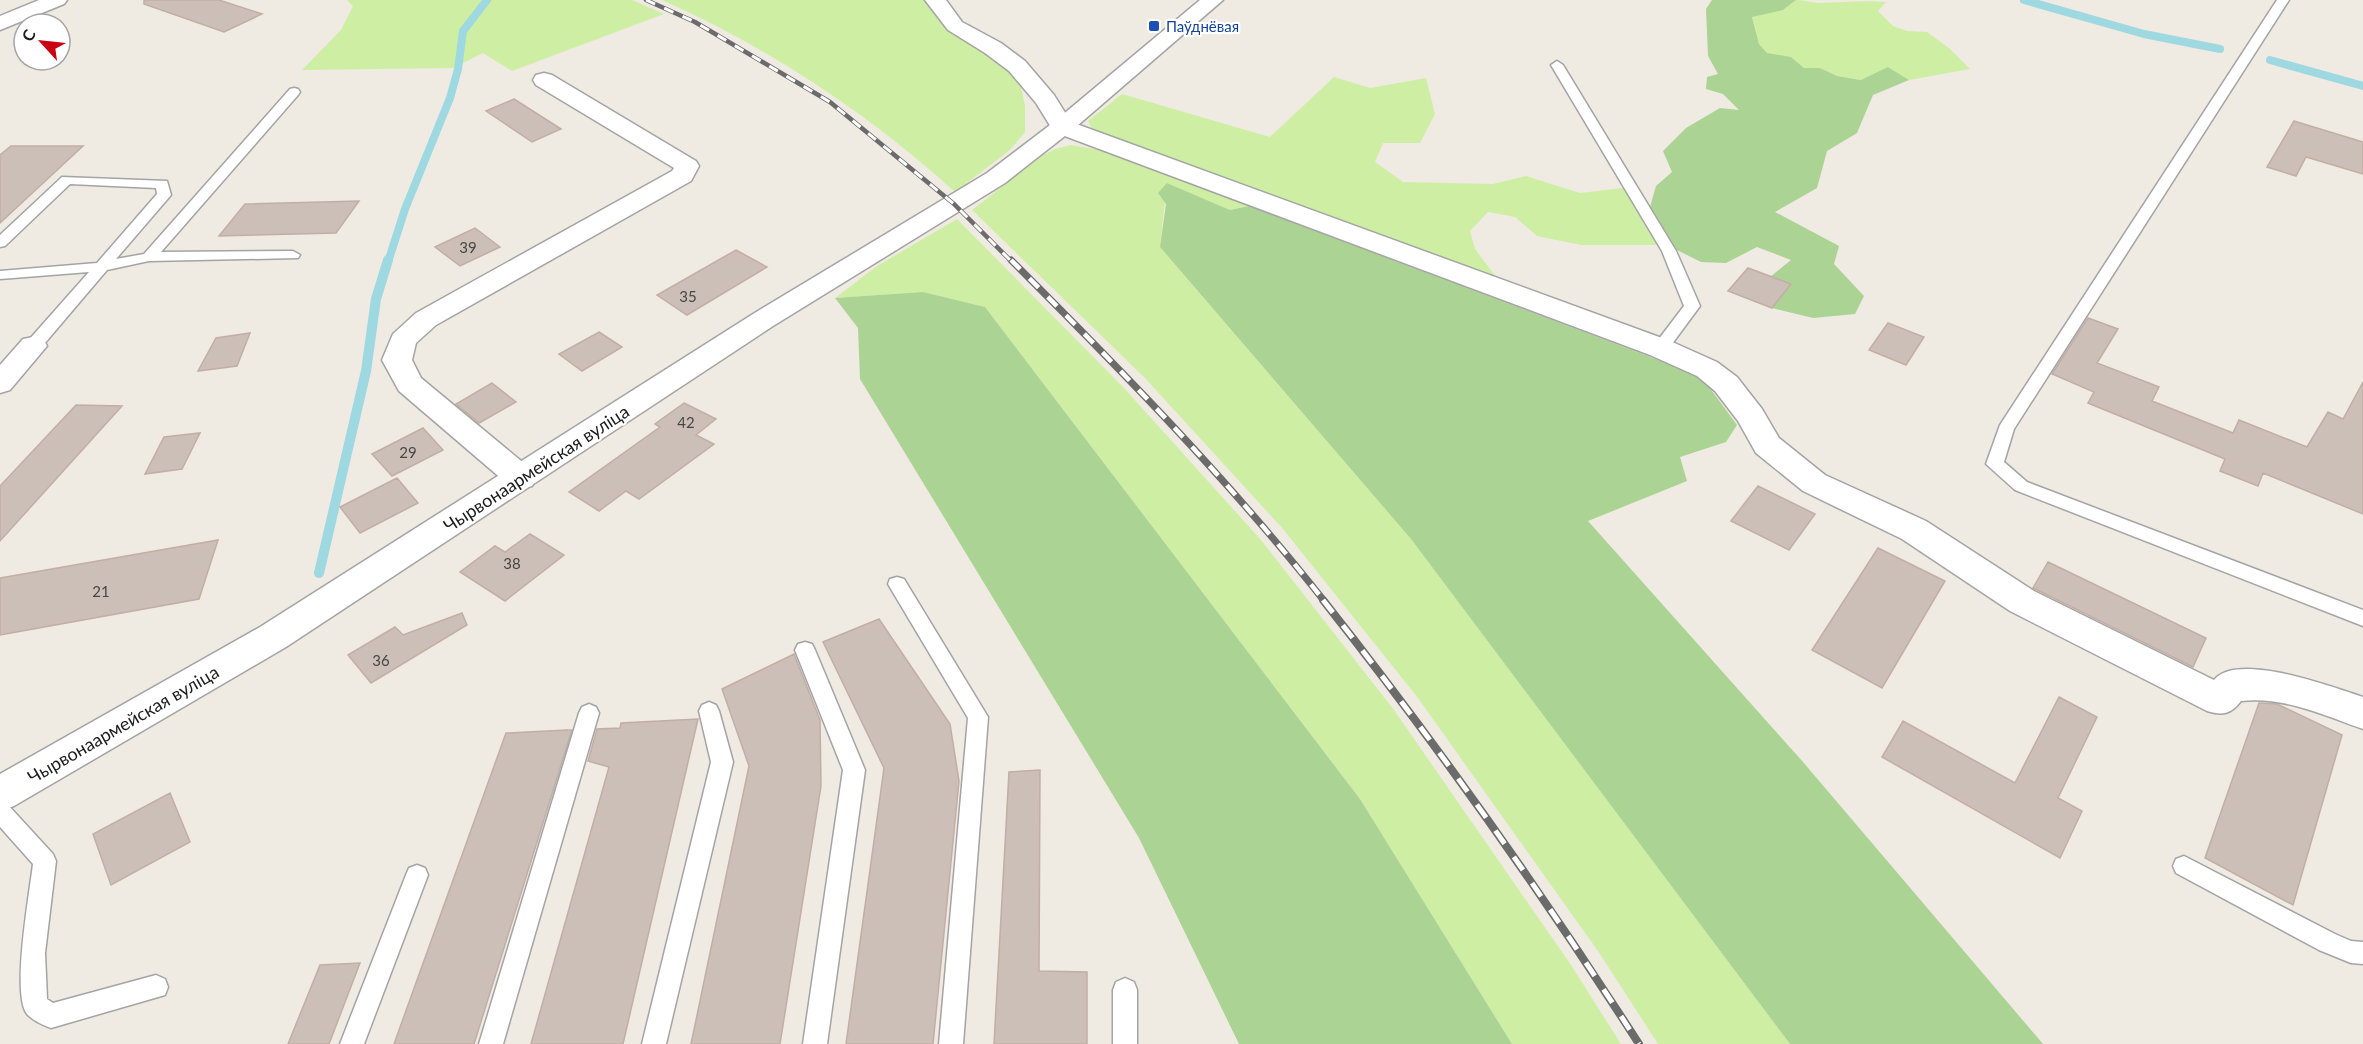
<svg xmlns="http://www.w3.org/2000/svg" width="2363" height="1044" viewBox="0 0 2363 1044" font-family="Lato,sans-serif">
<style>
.grass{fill:#ceefa3}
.forest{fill:#abd393}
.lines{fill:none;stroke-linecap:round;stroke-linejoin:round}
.stream-far1{stroke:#9ed8e1;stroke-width:8}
.stream{stroke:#9ed8e1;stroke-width:10}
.building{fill:#ccbfb8;stroke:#c2aea3;stroke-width:1.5}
.service-casing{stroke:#a4a4a4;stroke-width:3}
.minor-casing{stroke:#a4a4a4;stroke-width:3}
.tertiary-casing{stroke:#a4a4a4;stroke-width:3}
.service{fill:#fff;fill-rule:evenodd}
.minor{fill:#fff;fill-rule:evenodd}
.tertiary{fill:#fff;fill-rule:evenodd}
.rail-far2-casing{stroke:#6b6b6b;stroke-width:4.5}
.rail-far1-casing{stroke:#6b6b6b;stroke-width:7}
.rail-casing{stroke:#6b6b6b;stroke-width:8}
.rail-far2{stroke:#fff;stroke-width:3;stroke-dasharray:10;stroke-linecap:butt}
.rail-far1{stroke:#fff;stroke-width:4.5;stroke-dasharray:13;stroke-linecap:butt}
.rail{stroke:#fff;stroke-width:5;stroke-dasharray:16;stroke-linecap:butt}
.transit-dot{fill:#1a4fb4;stroke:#fff;stroke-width:2}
.labels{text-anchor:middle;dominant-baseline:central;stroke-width:4.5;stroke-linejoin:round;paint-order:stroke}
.far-transit-label{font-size:15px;fill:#164399;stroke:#fff;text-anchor:start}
.number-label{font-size:15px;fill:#494644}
.street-label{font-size:18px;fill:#1d1d1d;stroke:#fff}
</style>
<rect width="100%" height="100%" fill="#efeae2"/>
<path class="grass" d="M347,0h285l32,14 -152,57 -29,-18 -30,15 -151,2 39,-40 12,-24z
M662,0h267l58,50 33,32 5,24v26l-15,18 -55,42c-86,-78 -187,-145 -293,-192z
M1796,0c8,0 16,3 24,3 21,-1 46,-3 66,-1l-8,9 15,15 14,5 20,1 23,17 20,20 -61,11 -21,-13 -26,13 -25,-4 -17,-8h-16l-13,-11 -24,-3 -8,-10 -7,-28 31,-6z
M1334,77l36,11 56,-10 9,36 -15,29h-37l-8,19 28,20 90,2 33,-8 54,17 43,-5 34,57h-76l-44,-9 -22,-19 -27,-5 -18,19 5,18 21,28 -391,-142 -14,-8 -3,-6 34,-27 148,43z
M1071,145l35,6 143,55 -19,4 -63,-27 -7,64 251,292 379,505h-132l-58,-90 -182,-256 -135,-169 -138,-151 -173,-168 70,-54 13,-7z
M957,219l167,169 137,152 133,170 177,255 50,79h-109l-152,-245 -375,-492 -62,-15 -88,6 42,-32z"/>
<path class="forest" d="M1712,0h84l-13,10 -31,7 7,27 8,9 24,4 13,11h16l17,8 24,4 27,-13 21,13 -36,15 -16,38 -30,18 -10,37 -42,24 64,34 -5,18 30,32 -9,18 -42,4 -41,-10 19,-23 -21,-8 21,-17 -34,-13 -31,16 -25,-1 -24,-12 -27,-43 6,-21 16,-14 -9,-21 23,-23 34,-20 19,2 -16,-16 -17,-5 1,-12 11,-3 -10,-18 -2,-47z
M1167,183l63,27 19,-4 452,170 36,49 -11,17 -46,15 7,24 -99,40 215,241 240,282h-253l-379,-505 -251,-292 6,-43 -8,-11z
M923,292l62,15 375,492 152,245h-273l-100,-206 -279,-459 -2,-51 -23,-30z"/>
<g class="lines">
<path class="stream-far1" d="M2024,0l120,34 76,15
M2270,60l93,26
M388,262l17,-53 45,-111 8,-29 5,-38 24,-31"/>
<path class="stream" d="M319,573l47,-202 10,-72 12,-39"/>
</g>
<path class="building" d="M144,0h75l43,14 -38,18 -80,-28z
M514,99l47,30 -29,13 -46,-31z
M2294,121l69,21v32l-57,-17 -10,19 -29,-9z
M11,146h72l-83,77v-68z
M359,201l-23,32 -117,3 26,-32z
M475,228l25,19 -40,19 -25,-19z
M736,250l31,17 -80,48 -30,-20z
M1748,268l43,16 -19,24 -44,-17z
M2088,318l30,11 -21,34 62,24 -7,14 81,32 6,-13 68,27 21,-35 15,7 20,-37v132l-100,-41 -5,13 -38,-15 5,-12 -137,-56 6,-11 -42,-18z
M1888,323l36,14 -18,28 -37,-15z
M599,332l23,15 -40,24 -23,-17z
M250,333l-13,33 -39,5 18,-33z
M492,383l24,19 -37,21 -23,-19z
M684,403l32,16 -20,16 18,9 -75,55 -13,-8 -27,20 -30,-19 91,-65 -5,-3z
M76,405l46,1 -122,135v-55z
M423,428l20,22 -51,26 -20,-22z
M200,433l-18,36 -37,5 19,-37z
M397,478l21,25 -58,30 -20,-26z
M1758,486l57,28 -26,36 -58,-29z
M530,534l34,21 -59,46 -45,-29 35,-26 10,6z
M218,540l-19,59 -199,36v-57z
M1878,548l67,33 -63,107 -70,-38z
M2048,562l158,76 -13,29 -160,-79z
M462,613l5,12 -96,58 -23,-28 47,-28 8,8z
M879,619l71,105 9,57 -26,263h-87l38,-276 -61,-126z
M794,654l26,66 1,66 -41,258h-89l58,-278 -27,-77z
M2059,697l38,20 -39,81 24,13 -22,47 -178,-101 21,-36 112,62z
M2259,703l18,1 65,31 -49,170 -88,-47z
M698,719l-75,325h-92l78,-277 -21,-6 9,-32 23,-1 1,-5z
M567,730h5l-98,314h-80l112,-311z
M1040,770l-1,201 48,1v72h-93l15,-272z
M170,793l20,49 -79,43 -18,-51z
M360,963l-31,81h-41l32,-79z"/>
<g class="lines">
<defs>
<path id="service" d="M2277,0h12l-275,429 -10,33 23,20 336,128v16l-348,-136 -29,-26 14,-39z
M1557,61l6,4 113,186 24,55 -34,46 -6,1 -8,-5 32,-42 -22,-55 -111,-186z
M294,88l4,1 2,3 -2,3 -137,157 132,-1 7,4 -2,3 -149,3 -42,9 -68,80h-12l-2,-4 2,-4 62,-70 -89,7v-8l97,-8 60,-69 -1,-6 -86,-4 -65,62 -5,1v-12l62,-58 105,4 4,14 -55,64 28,-5 146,-165z
M897,577l7,2 84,138 -25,327h-24l29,-326 -80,-134 2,-5z
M805,642l7,2 3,6 50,120 -38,274h-24l40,-274 -48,-120 3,-6z
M709,702l7,3 3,6 14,51 -67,282h-24l69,-282 -12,-51 3,-6z
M589,704l7,3 3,6 -96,331h-24l100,-331 3,-6z
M0,802l8,3 45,49 3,7 -11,92 2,46 6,4 103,-28 9,4 3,8 -3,8 -114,33c-8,-3 -19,-8 -24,-14 -16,-19 3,-124 6,-150l-33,-37z
M2184,856l151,78 16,7 12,1v22l-12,-1 -32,-13 -143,-77 -3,-7 3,-7z
M417,865l8,3 3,7 -64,169h-24l66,-169 3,-7z
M1125,978l9,4 3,8v54h-24v-54l3,-8z"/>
<path id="minor" d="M39,0h28l-3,4 -64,26v-14z
M925,0h21l16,22 39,21 24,18 29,34 17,27 599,219 47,21 20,15 25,32 17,29 46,37 101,46 108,70 180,89c24,-29 120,8 149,17v32c-39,-14 -81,-33 -122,-28 -10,13 -18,15 -34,10l-197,-100 -108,-72 -99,-48 -47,-38 -18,-32 -23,-30 -18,-15 -47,-21 -596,-223 -18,-29 -27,-32 -24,-18 -37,-23z
M544,73l8,2 144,86 3,5 -8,15 -255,144 -20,18 -4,17 9,18 111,92 5,8 -5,8 -11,3 -11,-3 -111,-95 -17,-31 11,-26 23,-21 256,-142 2,-3 -138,-83 -3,-5 3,-5z
M33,337l10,2 4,7 -37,44 -10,3v-28l23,-26z"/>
<path id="tertiary" d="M1200,0h23l-153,132 -65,51 -232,143 -487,321 -272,159 -14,5v-37l260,-147 493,-313 234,-141 67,-51z"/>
</defs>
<use href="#service" class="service-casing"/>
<use href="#minor" class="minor-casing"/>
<use href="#tertiary" class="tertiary-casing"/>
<use href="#service" class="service"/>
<use href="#minor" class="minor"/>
<use href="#tertiary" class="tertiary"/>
<defs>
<path id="rail-far2" d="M646,0l49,22 135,80 124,102 58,58"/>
<path id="rail-far1" d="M1011,260c110,110 218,220 314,342"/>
<path id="rail" d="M1323,600c113,143 218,291 316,444"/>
</defs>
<use href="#rail-far2" class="rail-far2-casing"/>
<use href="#rail-far1" class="rail-far1-casing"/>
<use href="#rail" class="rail-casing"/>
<use href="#rail-far2" class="rail-far2"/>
<use href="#rail-far1" class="rail-far1"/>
<use href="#rail" class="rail"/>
</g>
<rect class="transit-dot" x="1148" y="20" width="12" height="12" rx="3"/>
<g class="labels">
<g class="far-transit-label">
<text x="1166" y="26">Паўднёвая</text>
</g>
<g class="number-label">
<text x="468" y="247">39</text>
<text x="688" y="296">35</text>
<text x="686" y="422">42</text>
<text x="408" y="452">29</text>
<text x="512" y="563">38</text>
<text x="101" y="591">21</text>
<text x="381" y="660">36</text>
</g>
<g class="street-label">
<text transform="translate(536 468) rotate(-33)">Чырвонаармейская вуліца</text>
<text transform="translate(123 724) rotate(-30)">Чырвонаармейская вуліца</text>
</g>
</g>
<g transform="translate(42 42) rotate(297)"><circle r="28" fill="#ffffff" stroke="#a5a5a5" stroke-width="1.5"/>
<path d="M0-4.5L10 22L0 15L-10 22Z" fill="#cb0010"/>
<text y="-9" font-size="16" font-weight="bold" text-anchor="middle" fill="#1d1d1d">С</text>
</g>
</svg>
